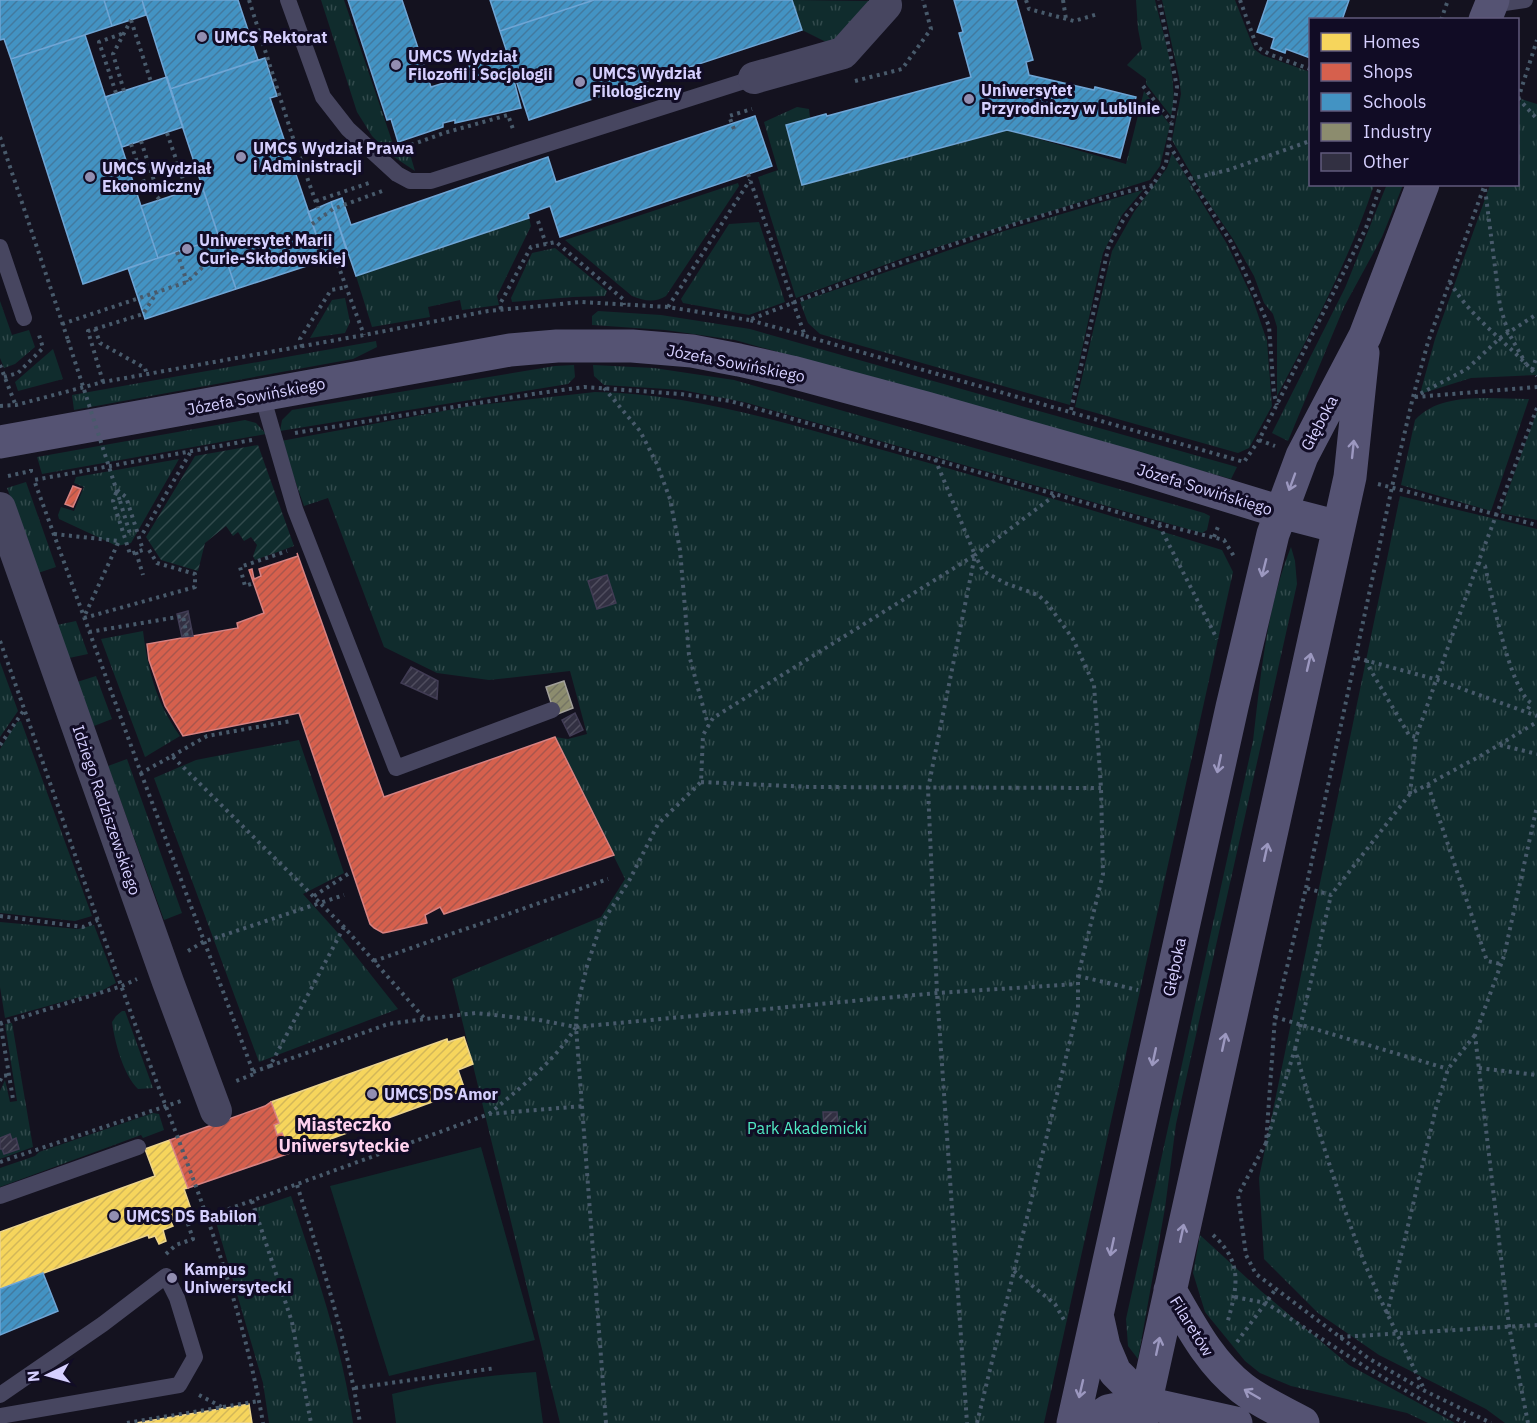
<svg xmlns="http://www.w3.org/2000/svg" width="1537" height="1423" viewBox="0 0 1537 1423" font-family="'IBM Plex Sans',sans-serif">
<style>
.grass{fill:url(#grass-tufts)}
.garden{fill:url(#garden-furrows)}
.pitch{fill:#102c2d}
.homes{fill:url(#homes-hatch);stroke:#ecd48d;stroke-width:1.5}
.shops{fill:url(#shops-hatch);stroke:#d68282;stroke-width:1.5}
.schools{fill:url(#schools-hatch);stroke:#6fa5d5;stroke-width:1.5}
.industry{fill:url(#industry-hatch);stroke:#a2a09a;stroke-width:1.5}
.building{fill:url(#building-hatch);stroke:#413c54;stroke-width:1.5}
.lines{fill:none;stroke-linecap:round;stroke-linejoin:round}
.path{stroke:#485a6b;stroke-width:4;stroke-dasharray:3 4.5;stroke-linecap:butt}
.lane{stroke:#474660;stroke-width:16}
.street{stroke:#474660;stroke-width:32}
.secondary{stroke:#555373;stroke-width:33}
.path-bridge{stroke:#485a6b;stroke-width:4;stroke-dasharray:3 4.5;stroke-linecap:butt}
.oneway{stroke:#9c98c0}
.poi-dot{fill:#928eb1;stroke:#110c25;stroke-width:2}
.labels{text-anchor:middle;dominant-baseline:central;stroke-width:6;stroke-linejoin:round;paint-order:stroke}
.poi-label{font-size:16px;font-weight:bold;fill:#d6d0ff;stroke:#110c25;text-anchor:start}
.street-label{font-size:16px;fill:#d6d0ff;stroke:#110c25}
.park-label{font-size:16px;fill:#51eac4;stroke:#110c25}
.neighbourhood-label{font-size:18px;font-weight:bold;fill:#ffd2ef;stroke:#110c25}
</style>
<defs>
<pattern id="grass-tufts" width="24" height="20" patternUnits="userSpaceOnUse" patternTransform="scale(1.5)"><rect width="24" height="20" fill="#102c2d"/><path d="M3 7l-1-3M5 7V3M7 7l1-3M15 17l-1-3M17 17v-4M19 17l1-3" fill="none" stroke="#324a4c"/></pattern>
<pattern id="garden-furrows" width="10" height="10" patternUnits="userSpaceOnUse" patternTransform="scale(1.5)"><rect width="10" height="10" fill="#102c2d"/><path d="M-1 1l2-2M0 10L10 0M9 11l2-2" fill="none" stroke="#324a4c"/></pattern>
<pattern id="homes-hatch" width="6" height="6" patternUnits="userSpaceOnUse" patternTransform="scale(1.5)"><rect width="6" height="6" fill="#f6d55c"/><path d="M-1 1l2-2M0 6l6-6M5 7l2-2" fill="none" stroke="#d2b759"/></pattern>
<pattern id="shops-hatch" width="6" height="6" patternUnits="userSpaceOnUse" patternTransform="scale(1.5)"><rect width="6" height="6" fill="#d6604d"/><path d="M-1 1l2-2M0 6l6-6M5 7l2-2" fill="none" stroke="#a9564d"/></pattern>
<pattern id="schools-hatch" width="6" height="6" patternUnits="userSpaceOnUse" patternTransform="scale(1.5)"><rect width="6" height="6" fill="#4393c3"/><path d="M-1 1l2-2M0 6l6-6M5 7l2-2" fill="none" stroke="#427a9f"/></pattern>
<pattern id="industry-hatch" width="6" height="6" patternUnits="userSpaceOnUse" patternTransform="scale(1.5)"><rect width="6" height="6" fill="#8c8c6e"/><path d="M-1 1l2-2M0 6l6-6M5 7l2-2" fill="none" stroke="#757564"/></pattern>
<pattern id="building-hatch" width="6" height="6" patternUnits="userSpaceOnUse" patternTransform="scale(1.5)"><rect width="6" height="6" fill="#323042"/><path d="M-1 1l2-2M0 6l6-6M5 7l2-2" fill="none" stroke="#4f4d5e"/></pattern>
</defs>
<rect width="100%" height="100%" fill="#14121f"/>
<path class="grass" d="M321,0h23l50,147 13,-3 8,27 -24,-16 -19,-19 -15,-24z
M792,0l74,1 5,-1 -35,47 -34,-17z
M1136,0h19c8,34 25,83 16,116l-25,-32v-5l-19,-14 15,-16 -4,-20z
M1162,0h73l19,49 8,6 48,17v112l64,1c-24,73 -61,143 -97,211v-69l-4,-13 -9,-11 -10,-27 -21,-37 -31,-46 -30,-53 9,-46 -2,-17z
M1144,91l26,34 -10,41 -10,14 -244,77 -110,41 -38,-121 20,-7 -14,-48 33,-15 12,2 1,9 -24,7 17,60 204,-55 119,34z
M1521,99l16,5v271l-66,3 -51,16 15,-55 55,-154 28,-1v-73z
M1172,153l55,91 25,53 15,44 5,65 -23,42 -11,5 -163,-46 37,-156 22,-39 33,-44z
M738,183l1,3 -73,110c-11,7 -22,5 -34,0l-67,-56z
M1387,184l16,1 -21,52 -38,70 -56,134 -16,-8 73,-145z
M1143,190l-21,25 -19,38 -33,152 -250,-71 -12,-11 -8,-21 204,-71z
M529,218l2,8 -34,70 2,9 -37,5 -2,-10 -32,7 2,10 -58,10 -16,-51z
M759,222l26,80 -36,13 -66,-12 -2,-4 48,-75z
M555,248l52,43 -2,5 -32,1 -61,5 -1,-4 21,-45z
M345,298l5,24 -5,11 -35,5 22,-38z
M0,301l12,34 17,-5 6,17 -20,17 -11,4 -4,-10z
M598,311l63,4 89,14 487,138 -6,12 -496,-139 -70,-10 -73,-5v-9z
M376,341l1,6 -24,12 -279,51 -2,-15z
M53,349l10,30 -45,12 -3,-9z
M574,365l1,12 -7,7 -288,47 2,-11 10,-10 263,-44z
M593,365l61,3 80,12 470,133 6,3 -3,14 -5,3 -50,-14 -408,-117 -62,-12 -78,-5 -10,-9z
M595,392c101,2 188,31 284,57 114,32 229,65 343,101l11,22 -189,851h-484l-108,-444 149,-62 24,-38 -70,-142 13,2 19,-5 -17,-63 -81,9 -52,-7 -53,-26 -56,-149 -24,8 -23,-65 189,-35z
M1529,399l-38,112 -90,-26 14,-65c26,-29 78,-21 114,-21z
M1537,411v109l-37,-7z
M245,420l11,3 10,11 -224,40 -5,-17z
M179,459l-48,84 -14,3 -58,-27 -1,-4 3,-8 13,4 10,-24 -10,-4 2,-6z
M26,482l30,85 -18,6 -31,-85z
M1400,496l137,33v894h-32l-19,-14 -107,-54 -61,-42 -54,-54 -5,-81z
M1291,547l4,14 2,23 -121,540 -11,84 -27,151 -10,-13 -2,-27 127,-578c8,-66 13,-132 38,-194z
M76,621l12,33 -19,4 -12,-33z
M143,631c5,40 13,71 37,105l-35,21 -44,-118z
M0,662l18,49 -18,26z
M96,676l16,43 -18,7 -17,-44z
M21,721l71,195 -17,5 -75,-8v-164l17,-27z
M299,740l45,133 -41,21 34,38 61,77 -139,53 -105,-284 42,-18z
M127,759l55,154 -18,7 -56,-154z
M0,922l78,7 16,-4 22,58 -15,8 -96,27 -5,-31z
M122,1011h3l28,77 -15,1c-15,-15 -23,-46 -26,-67l4,-6z
M12,1023l21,124 -33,12v-10h2l2,5 15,-5 -3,-11 -4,2 -2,-5 -10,3v-47l5,-11 5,22 7,-1 -12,-77z
M153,1113l6,1 5,16 -21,8 -2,-3 -141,52v-19l35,-12 4,-4z
M291,1196c24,74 51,149 62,227h-84l-6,-40 -47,-161z
M1200,1235l61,56 88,74 106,58h-27l-21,-10 -116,-27 -31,-13 -15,-12 -40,-49 -12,-39z"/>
<path class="garden" d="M258,445l36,101 -39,14 -2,-4 4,-11 -6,-8 -7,4 -6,-9 -5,4 -7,-10 -21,17 -7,28 -37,-11 -15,-23 49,-81z"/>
<path class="pitch" d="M481,1147l54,193 -146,36 -59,-190z
M536,1372l7,51h-147l-4,-29c47,-12 95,-19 144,-22z"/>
<path class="homes" d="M464,1037l9,27 -15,6 7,20 -140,51 2,8 -9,3 -3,-8 -25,9 -8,-20 -5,2 -3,-10 5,-2 -8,-21 176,-63 1,3z
M170,1140l18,48 -4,1 8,23 -22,8 3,6 -10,4 3,11 -7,3 -4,-8 -6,2 -1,-3 -148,54v-57l155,-56 -10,-27z
M249,1404l3,19h-116z"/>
<path class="shops" d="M73,486l8,3 -8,18 -8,-3z
M297,553l87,244 171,-60 59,118 -170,59 -4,-7 -15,8 2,8 -39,9 -5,1 -9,-5 -4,-4 -71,-211 -116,23 -18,-30 -16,-46 -2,-16 91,-16 -1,-5 27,-10 -15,-43 3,-1 2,10 7,-3 -2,-7 39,-13z
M271,1102l8,21 -5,2 3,10 5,-2 8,20 -102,35 -18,-48 95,-34z"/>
<path class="schools" d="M0,0h104l8,26 -101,33 -7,-20 -4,1z
M104,0h38l4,15 -34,11z
M142,0h96l20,60 -88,29z
M348,0h54l29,87 16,-5 -2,-10 63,-15 13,51 -66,15v-3l-12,3v4l-45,15 -7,-23 -4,1z
M490,0h104l-94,31z
M594,0h198l10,30 -273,90 -29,-89z
M954,0h62l17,60 -7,2 3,13 65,15 1,-3 41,10 -16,61 -113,-28 -205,55 -16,-60 40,-11 1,2 144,-39 -12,-44 4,-1z
M1268,0h81l-7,20h-32v38l-24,-9 -1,4 -14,-5 3,-10 -17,-6z
M85,35l73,223 -75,26 -72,-225z
M265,58l12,38 -7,2 55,162 -89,29 -66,-200z
M167,77l16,50 -61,20 -17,-50z
M755,116l17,50 -212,71 -10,-31 -22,8 1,4 -173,58 -25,-74 11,-4 9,27 197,-68 8,25z
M202,186l17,52 -61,20 -17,-52z
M331,202l16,50 -22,8 -17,-48z
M219,238l17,51 -91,30 -17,-51z
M43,1273l15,38 -58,24v-46z"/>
<path class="industry" d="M564,681l9,27 -18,7 -9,-28z"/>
<path class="building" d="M607,575l9,28 -19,6 -9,-28z
M188,611l5,25 -11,1 -5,-23z
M411,667l27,14 -1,18 -36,-16z
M575,713l8,17 -13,6 -8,-16z
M823,1112h14l1,13 -14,1z
M10,1134l2,6 4,-2 3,11 -15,5 -2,-5h-2v-11z"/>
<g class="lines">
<path class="path" d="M249,0l44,138 25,70
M1026,0l3,9 45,12 24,-7
M1063,0l3,19
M1240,0l17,47 14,8 39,14
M131,20l20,62
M1441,20l7,-20
M855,81l47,-12 29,-40 -8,-29
M1143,86l28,36
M124,91l-11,-37 18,-34
M116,93l-17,-51 25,-9
M1518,98l19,21
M1518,99l19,-59
M734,129l-5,-13 23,-7
M167,133l20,58
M0,137l68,203
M141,141l18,55
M131,144l13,38 16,18
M411,145l33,-12 64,-18 6,17
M1169,145l62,97 38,84 5,68 3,11
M748,174l57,162 439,126 15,-22 107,-212 15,-44
M1190,179l38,-9 82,-29
M1485,189l15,117 8,26 18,32
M316,201l56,-19
M538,221l8,23
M312,224l21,-15 49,-18
M177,252l10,30
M335,257l29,78
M209,261l16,-6
M1450,282c21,37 60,62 87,94
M668,307l82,-127
M501,309l-1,-5 31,-57 25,-5 67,57 1,6
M62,324l125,-42 22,-21 -5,-18
M95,329l48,-15 14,-22
M804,335l-55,-15c132,-52 266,-101 404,-135
M302,347l-2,-8 31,-49 16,-3
M0,365l16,41
M1532,370l5,-14
M4,377l14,-4 25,-25 -4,-13
M103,382l-15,-51 7,-2 5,14 45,25 2,7
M604,388l36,43 17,33 13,35 10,51 9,105 19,70
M1414,397l53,-28 33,-31 37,-24
M1415,397l122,-10
M0,406l16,-1 87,-23 261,-47 124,-24 93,-9 87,5 81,13
M1537,408l-59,155 -62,174 -6,57 72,-39 55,-33
M1071,410l38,-165 16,-28 28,-32 13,-22 11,-76 -18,-87
M295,433l238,-39 51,-7 97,7 49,7 429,123 65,16 11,18
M252,440l-218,40 107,293 31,-17 148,147 24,-8
M1259,440l16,6
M935,459l40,96
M8,476l23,-5v-4
M1378,484l159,41
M120,501l11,36
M1159,525l58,114
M143,533l47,-80
M54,534l65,7 -35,76
M1214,537l5,-13
M136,552l7,23
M1478,563l7,3c7,29 24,121 46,137l-5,10
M251,584l-6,2 -5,-19 47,-16
M84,618l111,-31v-13l-38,-11 -8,-13
M89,632l94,-16 4,21
M0,641c47,131 91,263 139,394 47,127 101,253 124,388
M1357,658l81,22 99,36
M1367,660v4l42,71 7,2
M0,745l24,-35
M1500,745l37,9
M172,756l35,-20 84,-15
M141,773l113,301 -18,7
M701,782l110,5 290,1
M1428,785l59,176 14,3
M1410,794l-79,101 -25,-7 -31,129 -9,126 29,-94c20,71 41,141 68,210 18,45 41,88 62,132
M1306,888l86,-401 21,-90 15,-55 57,-158
M314,896l34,-22
M0,916l83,11 15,-7
M188,951l15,-9 117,-39 24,24 80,91
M374,961l234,-82
M1078,976l60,14
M1275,1017l173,52
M0,1021l13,78
M0,1024l122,-38 15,-7
M1295,1049l36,-154
M270,1066l118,-42 37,-5 51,-6 63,7 37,7 361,-34 140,-9
M1479,1068l58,7
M253,1072l17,-6 74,-139
M0,1081l2,-5 7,-1
M489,1114c32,-27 65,-52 87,-87
M1266,1143l-28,52 8,60 10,19 112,84 57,33 66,32
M0,1162l181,-61
M297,1185c25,79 50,156 63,238
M252,1201l40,121 19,101
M207,1217l282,-103 94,-8
M1213,1235c31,28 24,53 14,89
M166,1254l10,-9 17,-6 -7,-21 19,-7
M1014,1271l41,33 9,16
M1235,1297l31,6 101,65 65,38 33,17
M1387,1314l49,-206 12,-39 27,-34
M1340,1337l197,-12
M1237,1342l38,-52
M355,1388l141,-20
M199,1395l23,12
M127,1423l132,-22
M606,1423l-30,-396 1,-20 10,-41 14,-42 28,-43 29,-57 43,-42 2,-47 10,-17 262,-163 -47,234 9,204 30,430
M977,1423l101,-415v-32l25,-102 -2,-86 -7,-103 -21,-46 -26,-36 -9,-8 -33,-12 -22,-12 -8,-16 80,-60
M1528,1423l-19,-97 -34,-291 29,-79 33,-150"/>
<path class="lane" d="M288,0l35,97 25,32 49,45 13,7h21l323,-103
M1491,5l34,-5
M0,247l24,71
M262,395l33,114 101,259 156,-58
M0,1196l138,-49
M0,1395l103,-71 63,-48 11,22 18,59 -16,28 -179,31"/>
<path class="street" d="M754,78l89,-25 43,-48 -1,-5
M0,508l168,474 48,129"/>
<path class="secondary" d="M1485,20l8,-20
M0,442l510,-92 47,-4h75l60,5 47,9 53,12 134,36 208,59 147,45 58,15
M1170,1290c21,36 39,72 72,98 18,14 41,24 61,35
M1098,1319l6,27 11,26 31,31
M1073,1423l159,-716 41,-173 29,-78 63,-120 58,-152
M1090,1423l18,-12 38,-8 90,20
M1141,1423l209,-946 13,-124"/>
<path class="path-bridge" d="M68,340l52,161
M117,490l9,7 17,53 -13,4 -17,-53z"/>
</g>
<defs><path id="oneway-shaft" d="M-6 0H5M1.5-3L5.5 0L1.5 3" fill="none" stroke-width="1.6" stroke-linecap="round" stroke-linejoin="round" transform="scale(1.5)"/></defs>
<g class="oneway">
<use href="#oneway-shaft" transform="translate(1353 449) rotate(-84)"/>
<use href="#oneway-shaft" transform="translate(1292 482) rotate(110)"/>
<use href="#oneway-shaft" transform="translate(1264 568) rotate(104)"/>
<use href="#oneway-shaft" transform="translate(1309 662) rotate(-77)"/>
<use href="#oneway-shaft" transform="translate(1219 764) rotate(102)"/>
<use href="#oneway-shaft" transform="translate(1266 852) rotate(-78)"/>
<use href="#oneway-shaft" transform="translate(1224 1042) rotate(-78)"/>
<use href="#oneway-shaft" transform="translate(1154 1057) rotate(102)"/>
<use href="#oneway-shaft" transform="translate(1182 1233) rotate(-78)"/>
<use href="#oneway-shaft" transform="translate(1112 1247) rotate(102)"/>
<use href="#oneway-shaft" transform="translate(1158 1346) rotate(-78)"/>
<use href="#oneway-shaft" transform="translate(1081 1389) rotate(103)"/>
<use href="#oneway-shaft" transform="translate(1252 1394) rotate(-150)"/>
</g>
<g class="poi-dot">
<circle cx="202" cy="37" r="6"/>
<circle cx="396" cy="65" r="6"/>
<circle cx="580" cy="82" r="6"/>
<circle cx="969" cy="99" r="6"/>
<circle cx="241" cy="157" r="6"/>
<circle cx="90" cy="177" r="6"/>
<circle cx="187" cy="249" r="6"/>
<circle cx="372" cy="1094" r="6"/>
<circle cx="114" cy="1216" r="6"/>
<circle cx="172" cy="1278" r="6"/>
</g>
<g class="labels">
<g class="poi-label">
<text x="214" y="37">UMCS Rektorat</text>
<text x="408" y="56">UMCS Wydział<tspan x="408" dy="18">Filozofii i Socjologii</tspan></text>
<text x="592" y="73">UMCS Wydział<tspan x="592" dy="18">Filologiczny</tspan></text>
<text x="981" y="90">Uniwersytet<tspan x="981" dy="18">Przyrodniczy w Lublinie</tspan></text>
<text x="253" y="148">UMCS Wydział Prawa<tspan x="253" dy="18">i Administracji</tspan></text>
<text x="102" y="168">UMCS Wydział<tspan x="102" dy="18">Ekonomiczny</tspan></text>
<text x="199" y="240">Uniwersytet Marii<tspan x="199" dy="18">Curie-Skłodowskiej</tspan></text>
<text x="384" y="1094">UMCS DS Amor</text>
<text x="126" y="1216">UMCS DS Babilon</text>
<text x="184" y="1269">Kampus<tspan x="184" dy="18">Uniwersytecki</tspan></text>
</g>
<g class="street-label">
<text transform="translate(736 363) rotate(11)">Józefa Sowińskiego</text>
<text transform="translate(256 396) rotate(-11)">Józefa Sowińskiego</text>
<text transform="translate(1319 423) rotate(-62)">Głęboka</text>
<text transform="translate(1205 489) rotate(17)">Józefa Sowińskiego</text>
<text transform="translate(107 810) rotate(71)">Idziego Radziszewskiego</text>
<text transform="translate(1174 967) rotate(-78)">Głęboka</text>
<text transform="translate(1192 1326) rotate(58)">Filaretów</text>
</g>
<g class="park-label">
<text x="807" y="1128">Park Akademicki</text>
</g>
<g class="neighbourhood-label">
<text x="344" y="1124">Miasteczko<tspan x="344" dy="21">Uniwersyteckie</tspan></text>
</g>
</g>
<rect x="1309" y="18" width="210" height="168" fill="#110c25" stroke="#605a7c" stroke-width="1.5"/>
<rect x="1321" y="33" width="30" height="18" fill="#f6d55c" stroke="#605a7c" stroke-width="1.5"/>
<text x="1363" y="48" font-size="18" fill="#d6d0ff">Homes</text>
<rect x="1321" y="63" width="30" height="18" fill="#d6604d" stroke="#605a7c" stroke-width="1.5"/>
<text x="1363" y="78" font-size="18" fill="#d6d0ff">Shops</text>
<rect x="1321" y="93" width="30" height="18" fill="#4393c3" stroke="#605a7c" stroke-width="1.5"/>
<text x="1363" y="108" font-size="18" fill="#d6d0ff">Schools</text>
<rect x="1321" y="123" width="30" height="18" fill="#8c8c6e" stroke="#605a7c" stroke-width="1.5"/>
<text x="1363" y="138" font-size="18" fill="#d6d0ff">Industry</text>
<rect x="1321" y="153" width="30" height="18" fill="#323042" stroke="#605a7c" stroke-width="1.5"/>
<text x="1363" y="168" font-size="18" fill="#d6d0ff">Other</text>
<g transform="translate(48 1375) rotate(265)" stroke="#110c25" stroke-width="4.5" paint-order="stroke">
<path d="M0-4.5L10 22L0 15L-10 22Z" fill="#d6d0ff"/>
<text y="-9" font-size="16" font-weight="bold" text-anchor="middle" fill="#d6d0ff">N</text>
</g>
</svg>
